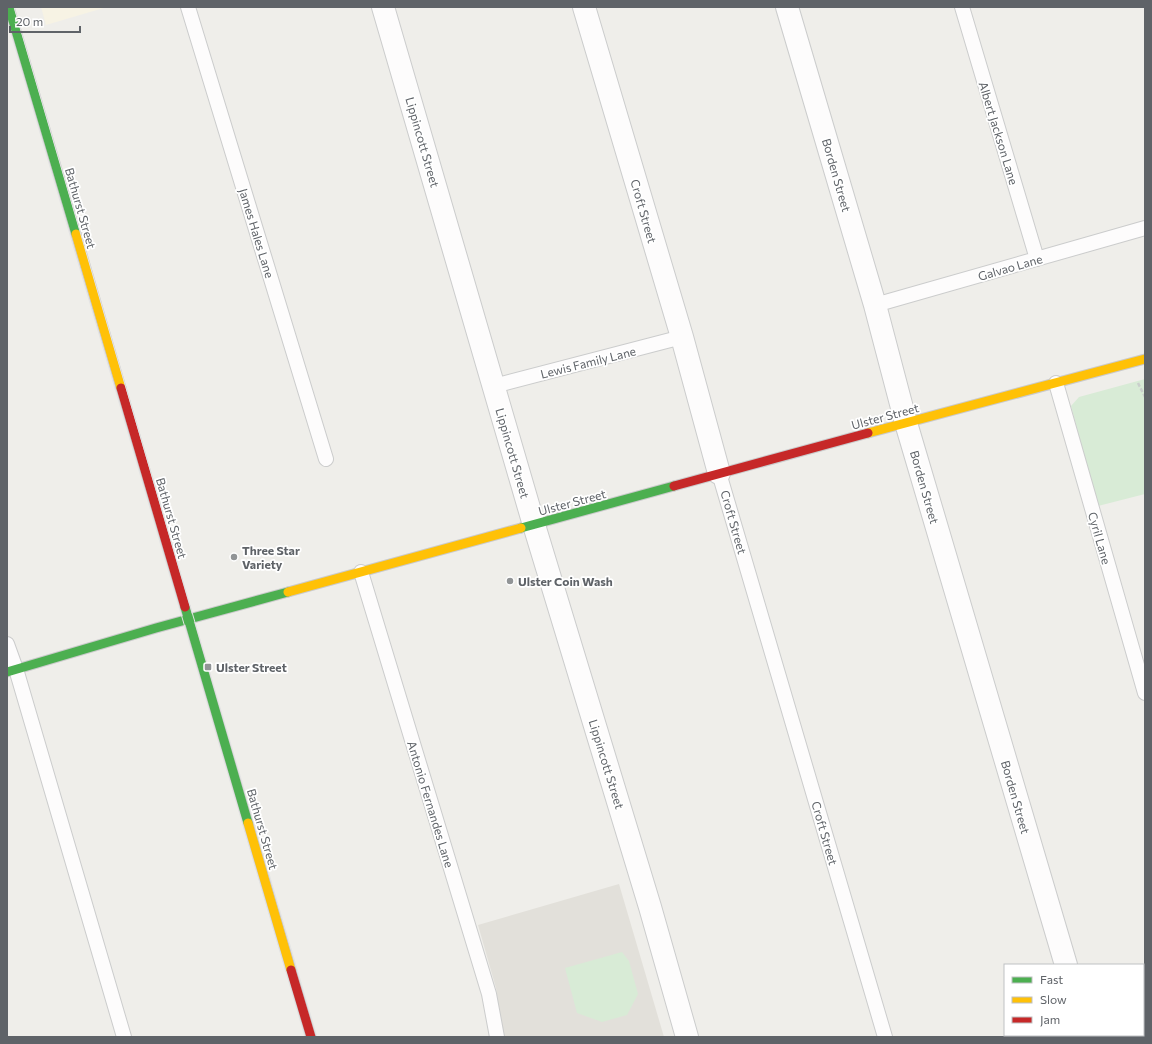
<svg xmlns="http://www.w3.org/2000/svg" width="1152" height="1044" viewBox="0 0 1152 1044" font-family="Commissioner,sans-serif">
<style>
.commercial{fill:#f7f3e4}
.education{fill:#e2e0da}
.green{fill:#d8ebd6}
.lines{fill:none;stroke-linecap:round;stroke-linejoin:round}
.lane-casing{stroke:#cbcccc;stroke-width:16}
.street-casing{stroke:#cbcccc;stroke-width:24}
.fast-casing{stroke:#cacacb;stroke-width:11}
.slow-casing{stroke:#cacacb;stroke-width:11}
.jam-casing{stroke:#cacacb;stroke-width:11}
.path{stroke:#cacfcc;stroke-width:2.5;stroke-dasharray:4 2;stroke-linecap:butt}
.lane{stroke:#fdfcfc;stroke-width:14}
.street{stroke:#fdfcfc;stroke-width:22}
.fast{stroke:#4caf50;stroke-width:9}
.slow{stroke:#ffc107;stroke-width:9}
.jam{stroke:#c62828;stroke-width:9}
.tram{stroke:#e4e4e4;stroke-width:1}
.poi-dot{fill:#919496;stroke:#fff;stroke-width:1.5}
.labels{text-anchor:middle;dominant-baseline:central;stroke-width:3.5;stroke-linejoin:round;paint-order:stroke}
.street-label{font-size:12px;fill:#5f6368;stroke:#fff}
.poi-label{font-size:12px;font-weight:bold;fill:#5f6368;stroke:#fff;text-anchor:start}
</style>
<rect width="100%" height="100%" fill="#efeeea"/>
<path class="commercial" d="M41,7h66l-61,18z"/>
<path class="education" d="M619,884l45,153h-161l-7,-49 -18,-63z"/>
<path class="green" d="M1145,379v115l-47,12 -27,-100 8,-9z
M622,952l7,9 9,33 -11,21 -25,7 -25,-9 -12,-45z"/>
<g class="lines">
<defs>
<path id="lane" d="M188,7l138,452
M962,7l75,252
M875,305l270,-77
M1056,383l89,310
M494,386l188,-49
M719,473l166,564
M361,572l128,422 8,43
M7,644l9,25 108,368"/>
<path id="street" d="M383,7l151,518 116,382 37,130
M584,7l98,330 37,136
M787,7l88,298 31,118 160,542
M1087,1035v2"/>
<path id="fast" d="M9,7l67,227
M521,528l153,-42
M185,607l63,216
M7,672l149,-44 132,-36"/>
<path id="slow" d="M76,234l45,154
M868,433l277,-74
M288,592l233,-64
M248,823l43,147"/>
<path id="jam" d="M121,388l64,219
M674,486l194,-53
M291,970l20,67"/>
</defs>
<use href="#lane" class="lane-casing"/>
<use href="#street" class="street-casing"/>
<use href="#fast" class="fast-casing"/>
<use href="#slow" class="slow-casing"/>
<use href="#jam" class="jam-casing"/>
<path class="path" d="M1138,383l7,14"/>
<use href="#lane" class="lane"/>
<use href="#street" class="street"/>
<use href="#fast" class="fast"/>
<use href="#slow" class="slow"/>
<use href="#jam" class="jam"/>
<path class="tram" d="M14,7l303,1030
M7,20l298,1017"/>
</g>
<g class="poi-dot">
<circle cx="234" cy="557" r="4"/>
<circle cx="510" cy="581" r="4"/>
<rect x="204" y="663" width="8" height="8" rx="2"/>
</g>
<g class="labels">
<g class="street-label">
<text transform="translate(999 133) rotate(73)">Albert Jackson Lane</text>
<text transform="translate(423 142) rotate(74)">Lippincott Street</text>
<text transform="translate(837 175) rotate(74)">Borden Street</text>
<text transform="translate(81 208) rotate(74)">Bathurst Street</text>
<text transform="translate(644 211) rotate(74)">Croft Street</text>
<text transform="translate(257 233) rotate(73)">James Hales Lane</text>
<text transform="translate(1010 267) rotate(-16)">Galvao Lane</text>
<text transform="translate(588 362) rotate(-14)">Lewis Family Lane</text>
<text transform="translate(885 416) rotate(-15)">Ulster Street</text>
<text transform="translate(513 453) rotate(74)">Lippincott Street</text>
<text transform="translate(925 487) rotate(74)">Borden Street</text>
<text transform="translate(572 502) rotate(-15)">Ulster Street</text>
<text transform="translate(172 518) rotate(74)">Bathurst Street</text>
<text transform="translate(734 522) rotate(74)">Croft Street</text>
<text transform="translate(1100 538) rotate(74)">Cyril Lane</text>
<text transform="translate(607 764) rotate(73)">Lippincott Street</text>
<text transform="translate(1016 797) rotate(74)">Borden Street</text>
<text transform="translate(431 804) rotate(73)">Antonio Fernandes Lane</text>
<text transform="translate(263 829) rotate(74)">Bathurst Street</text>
<text transform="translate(825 833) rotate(74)">Croft Street</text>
</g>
<g class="poi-label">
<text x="242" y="550">Three Star<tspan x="242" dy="14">Variety</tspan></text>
<text x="518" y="581">Ulster Coin Wash</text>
<text x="216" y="667">Ulster Street</text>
</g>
</g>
<rect width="1152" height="1044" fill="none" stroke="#5f6368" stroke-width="16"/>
<rect x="1004" y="964" width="140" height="72" fill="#ffffff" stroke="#bfc1c3"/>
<rect x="1012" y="977" width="20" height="6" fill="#4caf50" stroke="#bfc1c3"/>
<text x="1040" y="984" font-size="12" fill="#5f6368">Fast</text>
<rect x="1012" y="997" width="20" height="6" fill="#ffc107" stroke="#bfc1c3"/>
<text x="1040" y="1004" font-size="12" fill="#5f6368">Slow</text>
<rect x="1012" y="1017" width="20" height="6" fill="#c62828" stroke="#bfc1c3"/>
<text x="1040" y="1024" font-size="12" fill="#5f6368">Jam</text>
<path d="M10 26v6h70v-6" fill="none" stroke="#5f6368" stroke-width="2"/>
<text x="16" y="26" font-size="12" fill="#5f6368" stroke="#ffffff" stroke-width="3" paint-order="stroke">20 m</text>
</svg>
